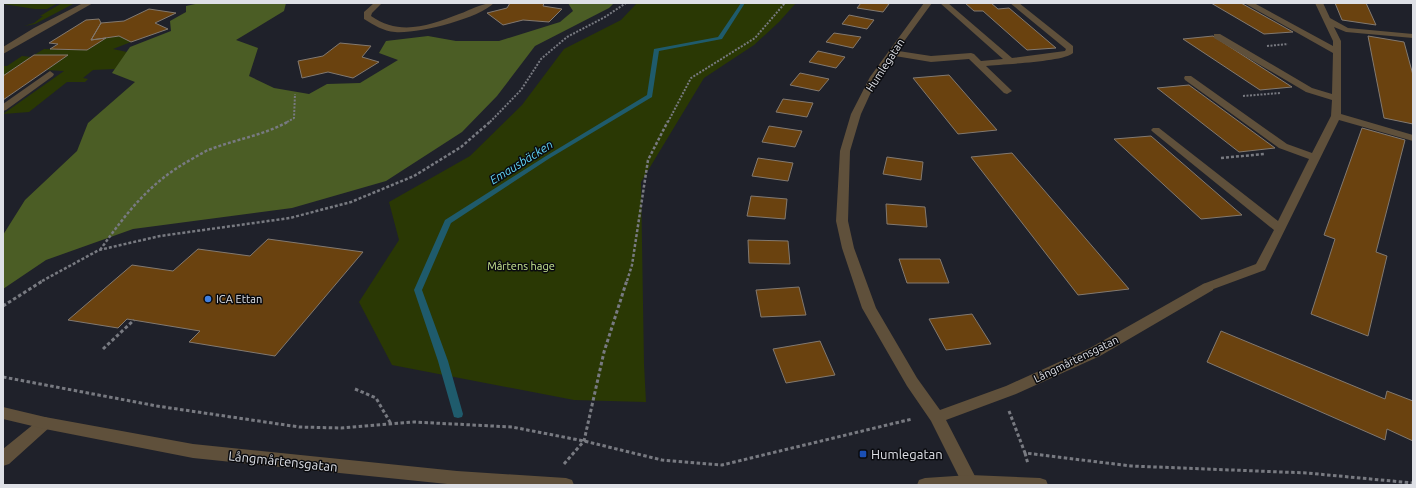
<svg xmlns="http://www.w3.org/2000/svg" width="1416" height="488" viewBox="0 0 1416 488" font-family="Ubuntu,sans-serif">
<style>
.green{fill:#2a3804}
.forest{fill:#4b5d25}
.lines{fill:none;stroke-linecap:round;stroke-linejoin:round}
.stream{fill:#1f5b6c;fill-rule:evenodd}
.building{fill:#6a420f;stroke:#827970}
.path-far2{stroke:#787a81;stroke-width:2;stroke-dasharray:2 1.5;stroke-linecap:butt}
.path-far1{stroke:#787a81;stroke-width:2.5;stroke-dasharray:3 2;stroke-linecap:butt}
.path{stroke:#787a81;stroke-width:3;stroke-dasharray:3.5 2.5;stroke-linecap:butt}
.service{fill:#5f503b;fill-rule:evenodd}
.minor{fill:#5f503b;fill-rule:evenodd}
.tertiary{fill:#5f503b;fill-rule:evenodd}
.shop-dot{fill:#3f7fe0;stroke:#0a0b0f;stroke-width:1.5}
.transit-dot{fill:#1a4fb4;stroke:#0a0b0f;stroke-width:1.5}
.labels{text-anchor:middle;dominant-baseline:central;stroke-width:3;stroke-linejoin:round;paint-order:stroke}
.street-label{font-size:11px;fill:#dee0e6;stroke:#0a0b0f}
.park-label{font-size:11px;fill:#c7e591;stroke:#0a0b0f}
.poi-label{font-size:11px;fill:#dee0e6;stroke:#0a0b0f;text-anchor:start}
.water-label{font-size:12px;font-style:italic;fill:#60d2f4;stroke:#0a0b0f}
.near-poi-label{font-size:13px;fill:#dee0e6;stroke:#0a0b0f;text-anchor:start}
.near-street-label{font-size:13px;fill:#dee0e6;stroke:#0a0b0f}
</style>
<rect width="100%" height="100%" fill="#1f212a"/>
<path class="green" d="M3,3h55l-11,6h-12l-32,-5z
M62,3h13l-40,21 -11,2 10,-3 9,-7h-3z
M637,3h159l-17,19 -25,23 -50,33 -63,104 3,182 2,38 -72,-2 -182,-35 -33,-63 40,-62 -10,-38 81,-46 52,-51 42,-56 57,-29z
M119,36l12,6 -18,7 14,3 -12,17 -22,1 -10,8 5,1 -3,3h-18l-38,30 -26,2 61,-43 -17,-1 20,-15h-33l10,-6 43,1 19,-12z
M22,56l10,1 -29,19v-10h4z"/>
<path class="forest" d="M200,3h86l-2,8 -48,29 22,8 -9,28 25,12 35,6 18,-10 33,-1 38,-23 -19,-7 7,-12 42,-5 28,5h43l61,-19 13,-11 -5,-8h46l-5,5 -74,38 -38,50 -35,36 -76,49 -94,27 -159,21 -87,31 -43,29v-54l22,-35 52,-49 11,-28 47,-41 -23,-9 18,-26 41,-16 -1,-10 16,-9v-6z"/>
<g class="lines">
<path class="stream" d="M741,3h4l-23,36 -63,12 -7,46 -102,61 -99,65 -29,67 26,71 15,53 -1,3 -4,1 -4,-1 -16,-56 -24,-71 31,-70 101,-64 101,-61 7,-46 64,-12z"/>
</g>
<path class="building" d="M510,3h34l-1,3 19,3 -13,13 -26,-2 -20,5 -16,-12 20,-5z
M861,3h23l5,1 -6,8 -26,-4z
M965,3h26l7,6 11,-1 47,40 -29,2 -44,-39h-9z
M1211,3h30l52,29 -29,2z
M1335,3h31l10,22 -34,-5z
M149,9l27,4 -21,10 13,6 -37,13 -12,-6 -28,4 10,-17 23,-2z
M849,15l25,5 -7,9 -25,-5z
M99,19l2,4 -10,17 15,-2 -19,12 -37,-1 8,-5 -9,-1 37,-23z
M834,33l27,4 -8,11 -27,-6z
M1213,36l79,51 -32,3 -77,-51z
M1368,36l36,6 9,33v49l-29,-6z
M340,43l31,3 -9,11 17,5 -26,16 -25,-6 -26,6 -4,-17 25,-5z
M818,51l27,6 -9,11 -27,-6z
M34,55h34l-65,45v-24z
M800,73l29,6 -10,12 -29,-6z
M949,75l48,55 -39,4 -45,-56z
M1189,85l86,63 -36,4 -82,-64z
M783,99l30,4 -6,14 -31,-5z
M769,126l33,5 -7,16 -33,-5z
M1362,128l43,12 -29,112 11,4 -19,80 -57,-22 24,-75 -11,-4z
M1151,136l91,79 -41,4 -87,-80z
M1012,153l117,136 -51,6 -107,-138z
M887,157l36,5 -2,18 -38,-6z
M758,158l35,5 -5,18 -36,-5z
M751,196l36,3 -2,20 -38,-3z
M886,204l39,3 2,20 -40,-3z
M268,239l95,13 -88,104 -86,-14 11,-11 -73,-12 -9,9 -50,-8 64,-55 41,6 25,-22 52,7z
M748,240l40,1 2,23 -41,-1z
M899,259h41l9,24h-42z
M799,287l7,28 -45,2 -5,-27z
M972,314l19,30 -45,6 -17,-31z
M1221,331l164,68 2,-8 26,10v40l-26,-12 -2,11 -178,-78z
M820,341l15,34 -49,8 -13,-34z"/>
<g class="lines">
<path class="path-far2" d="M1267,46l21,-2
M1243,96l37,-3
M287,122l7,-4 1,-24
M490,122l31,-32 20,-31 26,-22 38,-20 21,-14
M668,122l23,-44 64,-40 30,-35"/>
<path class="path-far1" d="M1221,158l43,-4
M100,250c28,-39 50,-68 92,-91 7,-4 13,-8 19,-10 26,-10 54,-14 78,-28
M42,281l57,-31 61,-14 130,-18 61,-16 63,-26 47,-29 30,-26
M627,281l5,-16 16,-105 20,-39"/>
<path class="path" d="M3,306l41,-26
M103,349l31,-29
M3,377l154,29 142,21 42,1 73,-6 98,5 72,14 78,19 60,5 190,-46
M355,389l21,9 15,26
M1009,411l16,42 106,13 176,7 106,10
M1025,453l3,11
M564,464l20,-23 20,-89 23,-72"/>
<path class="service" d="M940,3h8l64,55 53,-7 1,-2 -56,-46h9l54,43v7c-9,9 -71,11 -87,13l24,23 2,2 -5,3 -3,-1 -35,-34 -38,3 -42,-7 -1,-2 1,-2 3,-1 39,6 40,-3 3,1 7,7 22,-2z
M1244,3h10l79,43v-5l-18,-38h8l7,15 18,10 65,6v4l-67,-6 -12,-5 7,14v73l72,21v6l-74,-21 -74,150 -57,21 -5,-1 -1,-3 1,-3 53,-20 18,-34 -121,-98 -2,-2 2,-2h6l119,93 31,-62 -30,-11 -94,-68 -1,-2 1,-2h6l96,68 25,9 19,-37 1,-16 -26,-8 -92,-54v-4h6l92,54 20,6 1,-41z
M50,71l4,3 -1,2 -47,34 -3,1v-7z"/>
<path class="minor" d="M83,3h10l-90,51v-7l31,-19z
M374,3h8l-10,10 -1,3c28,20 58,10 88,-2 12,-4 22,-11 35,-11 -16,16 -77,31 -99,29 -12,-1 -21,-7 -31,-13v-7z
M924,3h8l-54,74 -17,37 -11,37 -2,70 6,27 22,60 41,70 23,32 66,-24 84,-38 113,-64 5,-1 5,1 1,3 -1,3 -113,66 -84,38 -70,26 32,62 -1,3h-14l-32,-64 -24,-35 -45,-78 -20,-60 -6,-27 4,-70 11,-37 19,-37z
M45,417l5,2 3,4 -3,4 -41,37 -6,2v-17l37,-30z"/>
<path class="tertiary" d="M3,407l42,10 148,27 264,27 109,7 6,2 2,5h-117l-264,-27 -148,-29 -42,-10z
M970,475l70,3 6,2 2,5h-131l2,-5 6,-2z"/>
</g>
<circle class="shop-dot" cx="208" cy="299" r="4"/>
<rect class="transit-dot" x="859" y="450" width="8" height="8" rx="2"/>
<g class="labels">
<g class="street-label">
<text transform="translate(885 65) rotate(-57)">Humlegatan</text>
<text transform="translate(1076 359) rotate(-26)">Långmårtensgatan</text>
</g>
<g class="park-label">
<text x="521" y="266">Mårtens hage</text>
</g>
<g class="poi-label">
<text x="216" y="299">ICA Ettan</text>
</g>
<g class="water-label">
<text transform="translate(521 162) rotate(-32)">Emausbäcken</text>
</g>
<g class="near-poi-label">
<text x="871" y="454">Humlegatan</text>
</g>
<g class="near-street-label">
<text transform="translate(283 461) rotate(6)">Långmårtensgatan</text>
</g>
</g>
<rect width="1416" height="488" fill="none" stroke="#dee0e6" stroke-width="8"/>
</svg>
